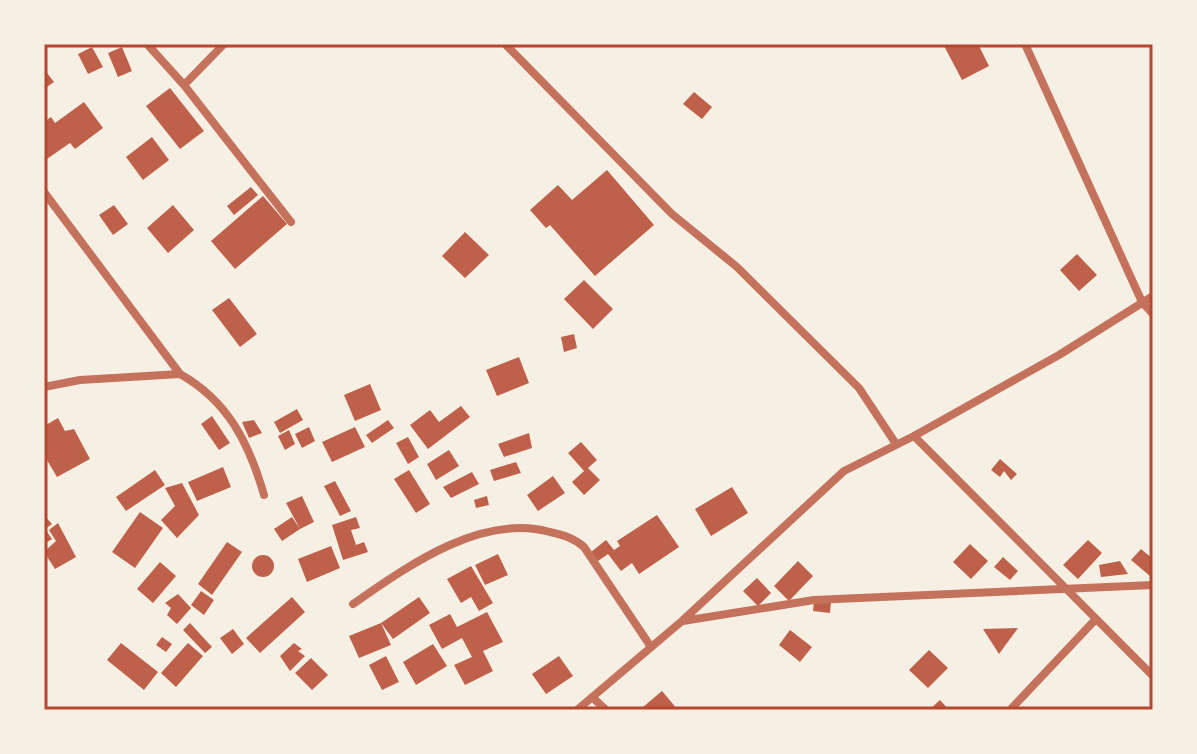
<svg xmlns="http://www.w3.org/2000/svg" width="1197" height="754" viewBox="0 0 1197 754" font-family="'PT Sans Narrow',sans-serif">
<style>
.building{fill:#bf614a}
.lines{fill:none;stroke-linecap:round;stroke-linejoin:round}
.minor{stroke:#c5725c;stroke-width:8}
.neatline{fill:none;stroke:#b5482f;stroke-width:3}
</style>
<rect width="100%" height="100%" fill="#f6efe4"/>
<path class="building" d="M943,44h35l11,22 -27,14z
M92,47l11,20 -15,7 -10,-20z
M122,47l10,24 -14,6 -10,-24z
M44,69l10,13 -10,7z
M170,88l34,43 -24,18 -34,-43z
M694,92l18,15 -10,12 -19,-15z
M84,102l19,26 -28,21 -5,-6 -26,18v-15l3,-2 -3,-3v-19l7,-5 4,6z
M152,137l17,23 -26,20 -17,-23z
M607,170l47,55 -59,51 -45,-51 -4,3 -16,-18 28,-25 14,15z
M251,187l7,8 -24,20 -7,-9z
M263,196l24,28 -52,45 -24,-28z
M114,205l14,19 -15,11 -14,-20z
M173,205l21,25 -26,23 -21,-25z
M465,232l24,23 -24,23 -23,-22z
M1077,254l20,21 -18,16 -19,-21z
M584,280l29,29 -20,20 -29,-30z
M229,298l28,36 -17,13 -28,-37z
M574,334l3,14 -13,4 -3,-15z
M519,357l10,26 -32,13 -11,-26z
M370,384l11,26 -26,11 -11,-26z
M461,406l9,11 -42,32 -18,-24 20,-15 9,12z
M297,409l6,11 -23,13 -6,-11z
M212,416l18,27 -11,7 -18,-26z
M58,418l7,13 9,-2 16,30 -33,18 -13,-22v-29z
M254,420l8,13 -13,5 -7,-16z
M388,420l6,8 -22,15 -6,-8z
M309,427l6,14 -13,7 -7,-14z
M355,427l10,20 -33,15 -10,-20z
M289,430l6,14 -10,6 -7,-14z
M529,433l3,15 -28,9 -6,-13z
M408,437l11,20 -11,7 -12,-21z
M581,442l16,18 -9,8 12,12 -16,15 -12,-13 12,-11 -16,-18z
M449,450l10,16 -23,14 -9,-16z
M1000,459l17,15 -6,6 -7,-9 -4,6 -9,-7z
M516,462l5,11 -27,8 -4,-11z
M223,467l8,20 -34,14 -9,-19z
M155,470l10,15 -39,26 -10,-14z
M409,470l21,34 -14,9 -22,-34z
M472,472l7,12 -28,14 -8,-11z
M553,476l12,17 -27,18 -11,-16z
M335,481l16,30 -11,5 -16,-30z
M182,483l17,32 -22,23 -16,-18 14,-14 -10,-18z
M732,487l16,26 -37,23 -16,-27z
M302,496l12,26 -14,7 -14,-26z
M487,496l2,9 -13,3 -2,-8z
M140,512l23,16 -28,40 -23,-16z
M44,515l8,9 -7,5 7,10 -8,5z
M657,515l22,32 -40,27 -7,-11 -11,8 -13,-17 -10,7 -7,-9 15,-12 8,10 6,-4 -3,-5z
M292,517l8,12 -18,12 -8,-12z
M356,517l4,11 -9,2 5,15 8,-3 4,10 -25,8 -11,-35z
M58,523l18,34 -21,12 -11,-17 12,-11 -7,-11z
M1088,540l14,13 -24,26 -15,-14z
M227,542l15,10 -30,43 -14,-11z
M970,544l18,17 -17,18 -18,-17z
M331,546l9,22 -33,14 -9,-23z
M1141,549l12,10v13l-3,4 -19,-16z
M498,554l10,21 -23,10 -10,-20z
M252 566a11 11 0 1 1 22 0a11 11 0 1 1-22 0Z
M1003,557l15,14 -8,9 -16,-13z
M798,561l15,15 -24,25 -15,-15z
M1120,561l8,13 -27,3 -2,-12z
M160,562l16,14 -23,27 -16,-14z
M471,566l22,37 -14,8 -8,-14 -10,6 -14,-24z
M757,578l14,15 -13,13 -15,-15z
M201,591l13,9 -10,15 -13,-10z
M178,594l13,14 -14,16 -10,-9 4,-7 -6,-5z
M292,597l13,15 -45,41 -14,-15z
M419,597l11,16 -37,26 -12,-16z
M814,600l17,2 -1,11 -17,-2z
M487,612l16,30 -20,9 10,20 -28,14 -11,-20 18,-8 -10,-19 -20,11 -13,-24 21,-11 7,13z
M190,623l22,24 -7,6 -22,-23z
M381,623l10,22 -32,13 -10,-22z
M1018,628l-19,26 -16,-25z
M233,629l11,15 -12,10 -12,-16z
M790,630l22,17 -12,15 -21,-17z
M162,637l10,7 -6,8 -10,-7z
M121,643l37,29 -14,18 -37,-30z
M188,643l15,13 -27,31 -15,-14z
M294,643l8,6 -4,2 7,5 -15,15 -10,-15z
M433,644l14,22 -31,19 -13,-23z
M929,650l19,18 -20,20 -19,-18z
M386,656l13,26 -17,8 -13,-25z
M559,656l14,20 -27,18 -14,-20z
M311,658l17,17 -16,15 -17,-17z
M662,691l16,19h-32l-3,-3z
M940,700l9,10h-20z"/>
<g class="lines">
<path class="minor" d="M147,44l37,41 107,137
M505,44l167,170 65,53 122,121 37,56
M1025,44l117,258 11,12
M184,85l40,-41
M44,192l136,182c48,27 69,69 84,121
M44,387l36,-7 100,-6
M914,436l239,240
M353,604c55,-38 128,-91 197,-72 13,3 24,6 34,15l67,100
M683,621l131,-21 339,-15
M592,697l14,13
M577,710l105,-89 162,-150 70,-35 145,-81 94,-59
M1010,710l85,-90"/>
</g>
<rect width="1197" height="754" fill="none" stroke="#f6efe4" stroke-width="92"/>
<rect x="46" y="46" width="1105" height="662" class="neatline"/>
</svg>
